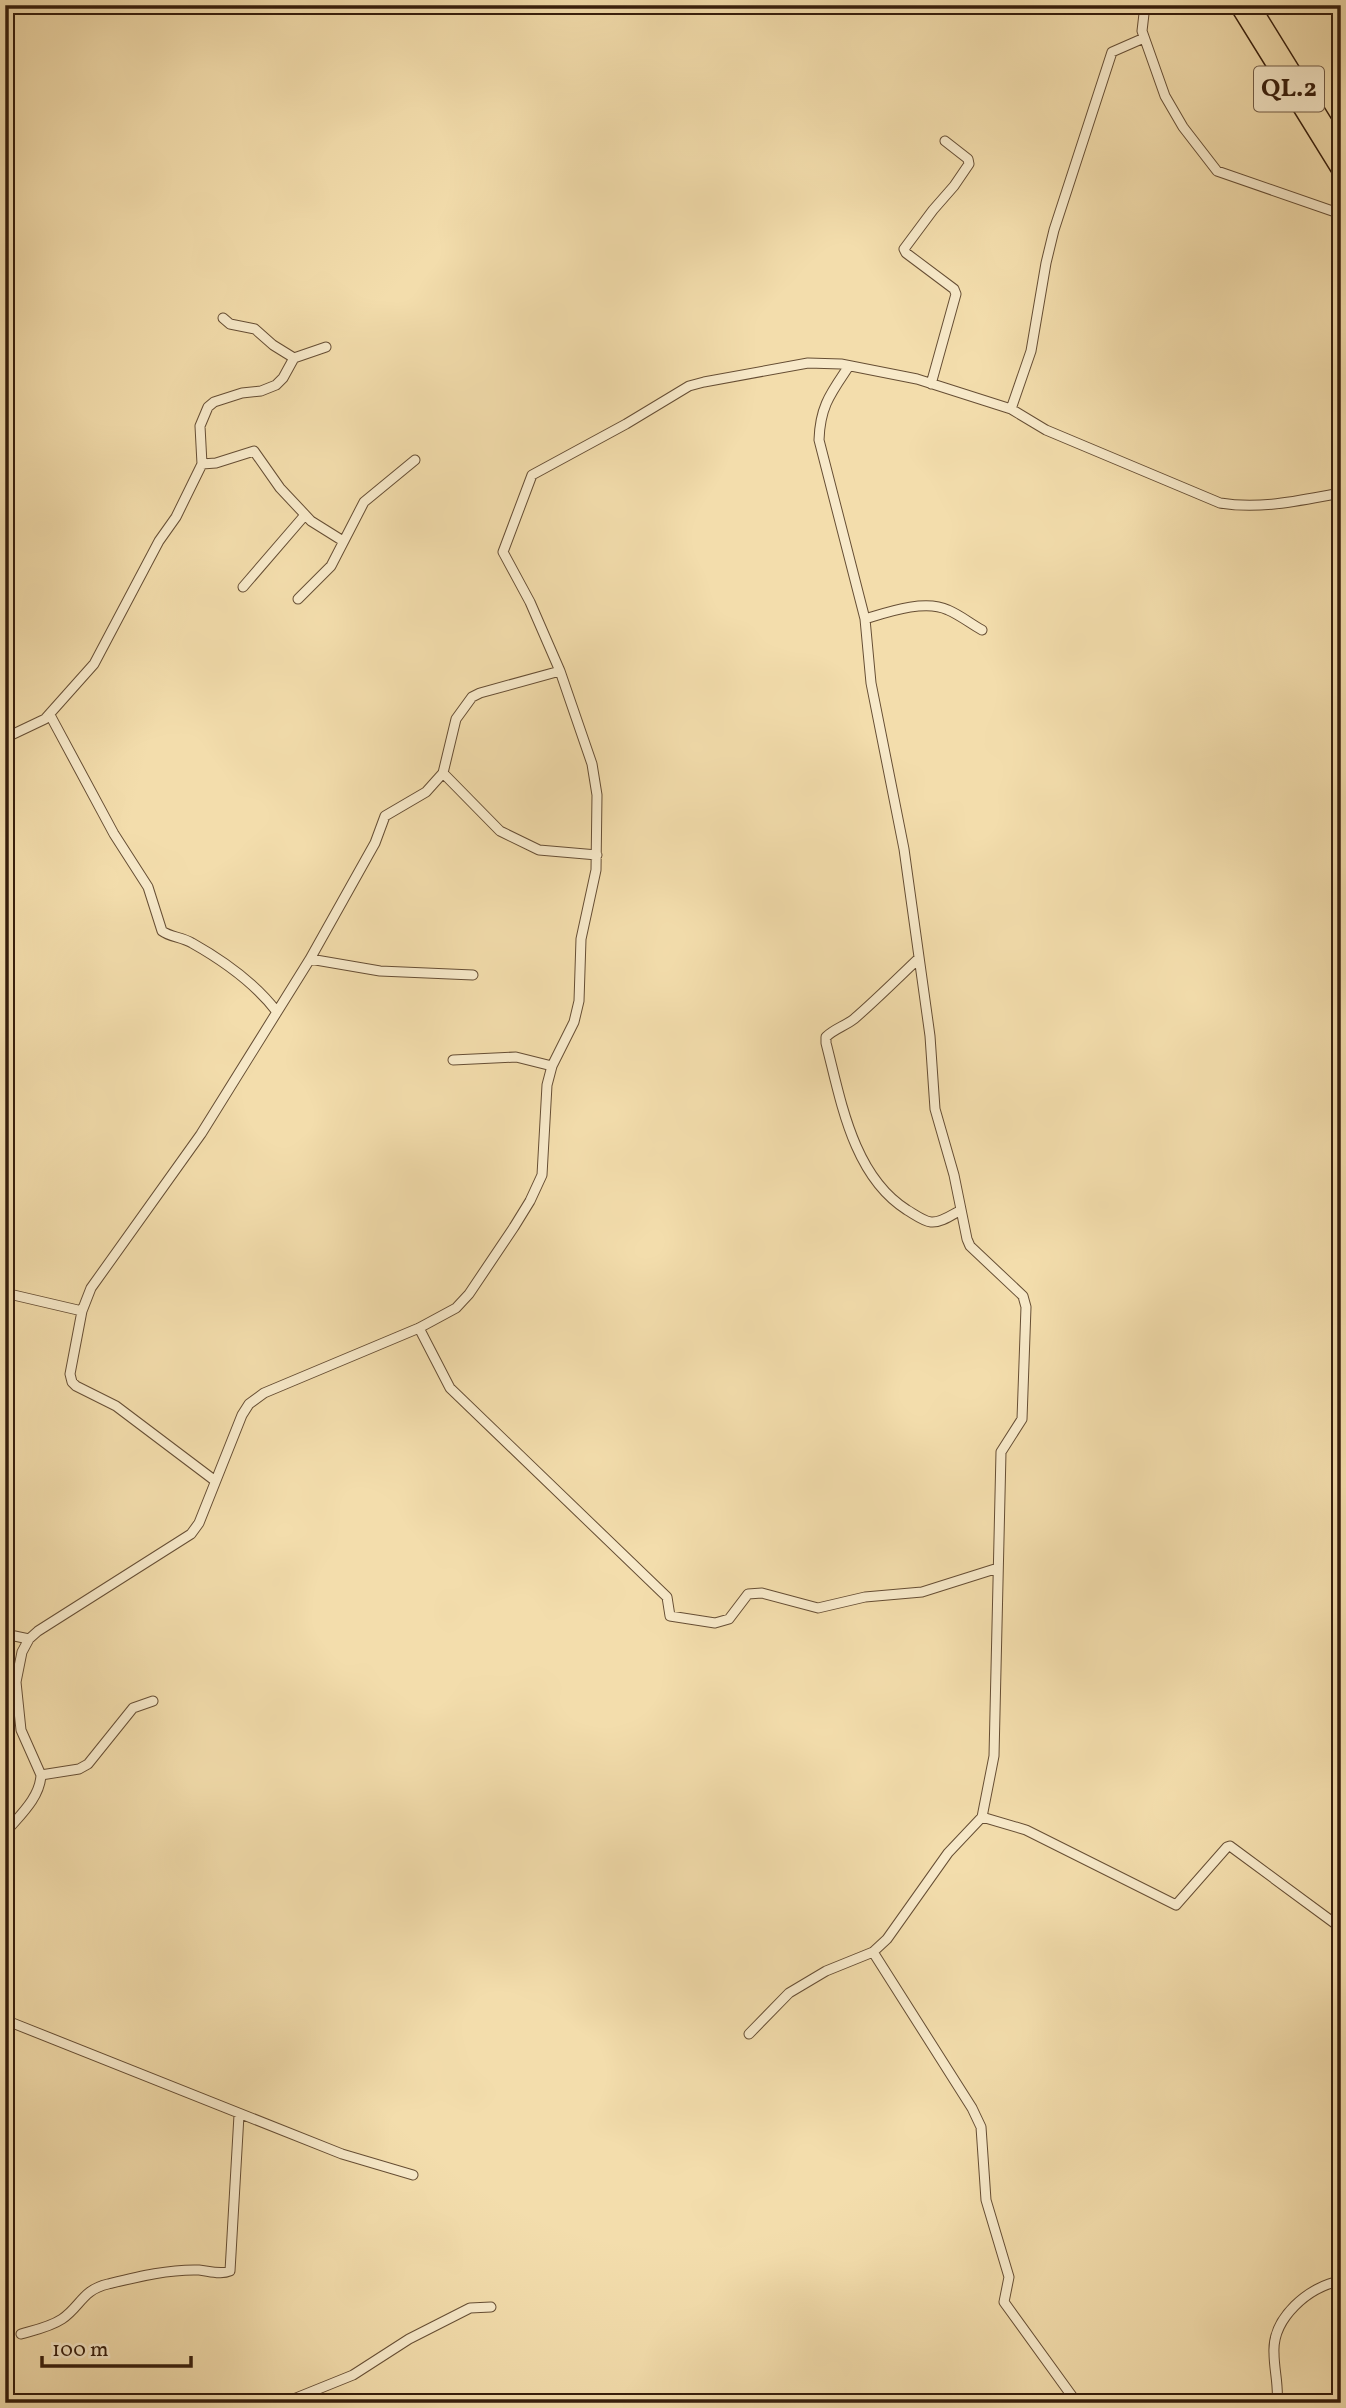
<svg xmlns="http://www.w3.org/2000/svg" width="1346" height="2408" viewBox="0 0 1346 2408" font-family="Vollkorn,serif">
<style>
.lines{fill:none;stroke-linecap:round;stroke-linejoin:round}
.minor-casing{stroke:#664e34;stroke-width:11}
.trunk-casing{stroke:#371e0c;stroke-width:17}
.minor{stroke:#f7e9c9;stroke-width:9}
.trunk{stroke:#f3ddac;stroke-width:14}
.labels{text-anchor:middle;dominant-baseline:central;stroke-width:6;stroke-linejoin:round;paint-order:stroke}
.shield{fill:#f7e9c9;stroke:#715b45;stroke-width:2}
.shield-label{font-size:26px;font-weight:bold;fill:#371e0c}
</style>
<rect width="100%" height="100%" fill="#f3ddac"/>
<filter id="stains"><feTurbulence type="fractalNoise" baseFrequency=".00286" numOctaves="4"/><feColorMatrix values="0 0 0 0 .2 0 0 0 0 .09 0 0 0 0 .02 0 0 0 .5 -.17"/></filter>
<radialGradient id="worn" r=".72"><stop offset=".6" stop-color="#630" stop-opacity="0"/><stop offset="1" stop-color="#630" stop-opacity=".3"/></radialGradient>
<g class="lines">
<defs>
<path id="minor" d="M1145,5l-3,26 23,65 18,31 34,44 124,43
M223,318l7,6 25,5 18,16 21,13
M931,384l25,-90 -2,-5 -48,-36 -2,-4 29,-39 21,-24 15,-22 -1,-5 -23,-18
M1011,409l20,-58 15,-88 8,-33 58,-178 32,-14
M202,464l14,-1 38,-12 26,37 31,33 32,20
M243,587l62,-72
M298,599l33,-33 33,-64 51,-42
M865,619c23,-7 60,-20 83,-9 12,5 23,14 34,20
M50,715l64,119 34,53 14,44c8,6 20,6 30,12 32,18 63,40 85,69
M5,738l40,-19 49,-55 65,-123 17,-24 26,-53 -2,-38 8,-19 6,-5 28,-9 19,-2 15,-6 7,-7 11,-20 32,-11
M443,773l57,58 39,19 58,5
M310,959l70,12 93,4
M918,959c-21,20 -42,41 -64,60 -9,7 -20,10 -28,18v6c15,58 27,133 81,167 7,4 16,11 24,12 10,1 22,-8 30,-12
M453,1060l63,-3 36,9
M5,1293l77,18
M419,1328l31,60 217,209 3,19 45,7 14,-4 19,-25 14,-1 56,15 47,-11 57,-5 76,-24
M214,1480l-98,-74 -40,-20 -4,-4 -2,-8 12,-63 9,-23 110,-154 109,-175 65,-116 10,-27 41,-24 17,-19 13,-54 16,-22 8,-4 80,-22
M5,1634l24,5
M41,1775l38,-6 9,-5 45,-56 20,-7
M982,1817l44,13 150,75 51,-58 3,-1 111,82
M5,1833c14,-17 35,-35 36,-58l-20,-45 -5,-48 6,-30 7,-13 9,-8 153,-97 8,-11 43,-108 7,-11 15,-11 155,-65 37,-20 13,-14 45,-67 16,-26 12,-26 5,-90 5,-19 22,-44 5,-21 2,-62 15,-69 1,-75 -5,-31 -32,-93 -30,-69 -27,-50 29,-77 94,-51 63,-38 15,-4 104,-19 33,1 76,15 94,30 35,21 174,73c41,7 81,-3 121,-10
M873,1952l99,156 9,19 5,73 23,77 -5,25 73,101
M5,2020l337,134 71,21
M749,2034l40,-41 37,-22 47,-19 14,-13 61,-86 34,-36 12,-61 7,-304 21,-33 4,-112 -3,-11 -53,-50 -3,-7 -13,-64 -19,-66 -5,-73 -26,-187 -33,-166 -6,-64 -46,-179c1,-34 12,-47 30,-74
M21,2334c14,-4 29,-7 41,-15 19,-13 20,-29 46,-35 29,-7 61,-15 91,-14 10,1 22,5 31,1l9,-156
M218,2403h2
M290,2403l6,-5 57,-23 56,-36 61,-31 21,-1
M1277,2403c2,-17 -3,-33 -3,-50 -2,-35 35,-67 67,-72"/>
<path id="trunk" d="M1237,5l104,168
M1252,5l89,144"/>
</defs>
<use href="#minor" class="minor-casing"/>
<use href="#trunk" class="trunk-casing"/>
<use href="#minor" class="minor"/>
<use href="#trunk" class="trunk"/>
</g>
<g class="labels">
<rect class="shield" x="1254" y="66.5" width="70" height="45" rx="5"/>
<g class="shield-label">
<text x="1289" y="89">QL.2</text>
</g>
</g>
<rect width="1346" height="2408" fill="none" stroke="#f3ddac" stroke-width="28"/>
<rect x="7" y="7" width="1332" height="2394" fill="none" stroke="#371e0c" stroke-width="3.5"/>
<rect x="14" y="14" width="1318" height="2380" fill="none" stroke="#371e0c" stroke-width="2"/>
<path d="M42 2356v10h149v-10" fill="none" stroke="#371e0c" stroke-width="3.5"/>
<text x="52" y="2356" font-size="21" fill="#371e0c" stroke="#f7e9c9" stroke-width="5" paint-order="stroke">100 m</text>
<rect width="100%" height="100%" filter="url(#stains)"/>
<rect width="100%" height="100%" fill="url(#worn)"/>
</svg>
